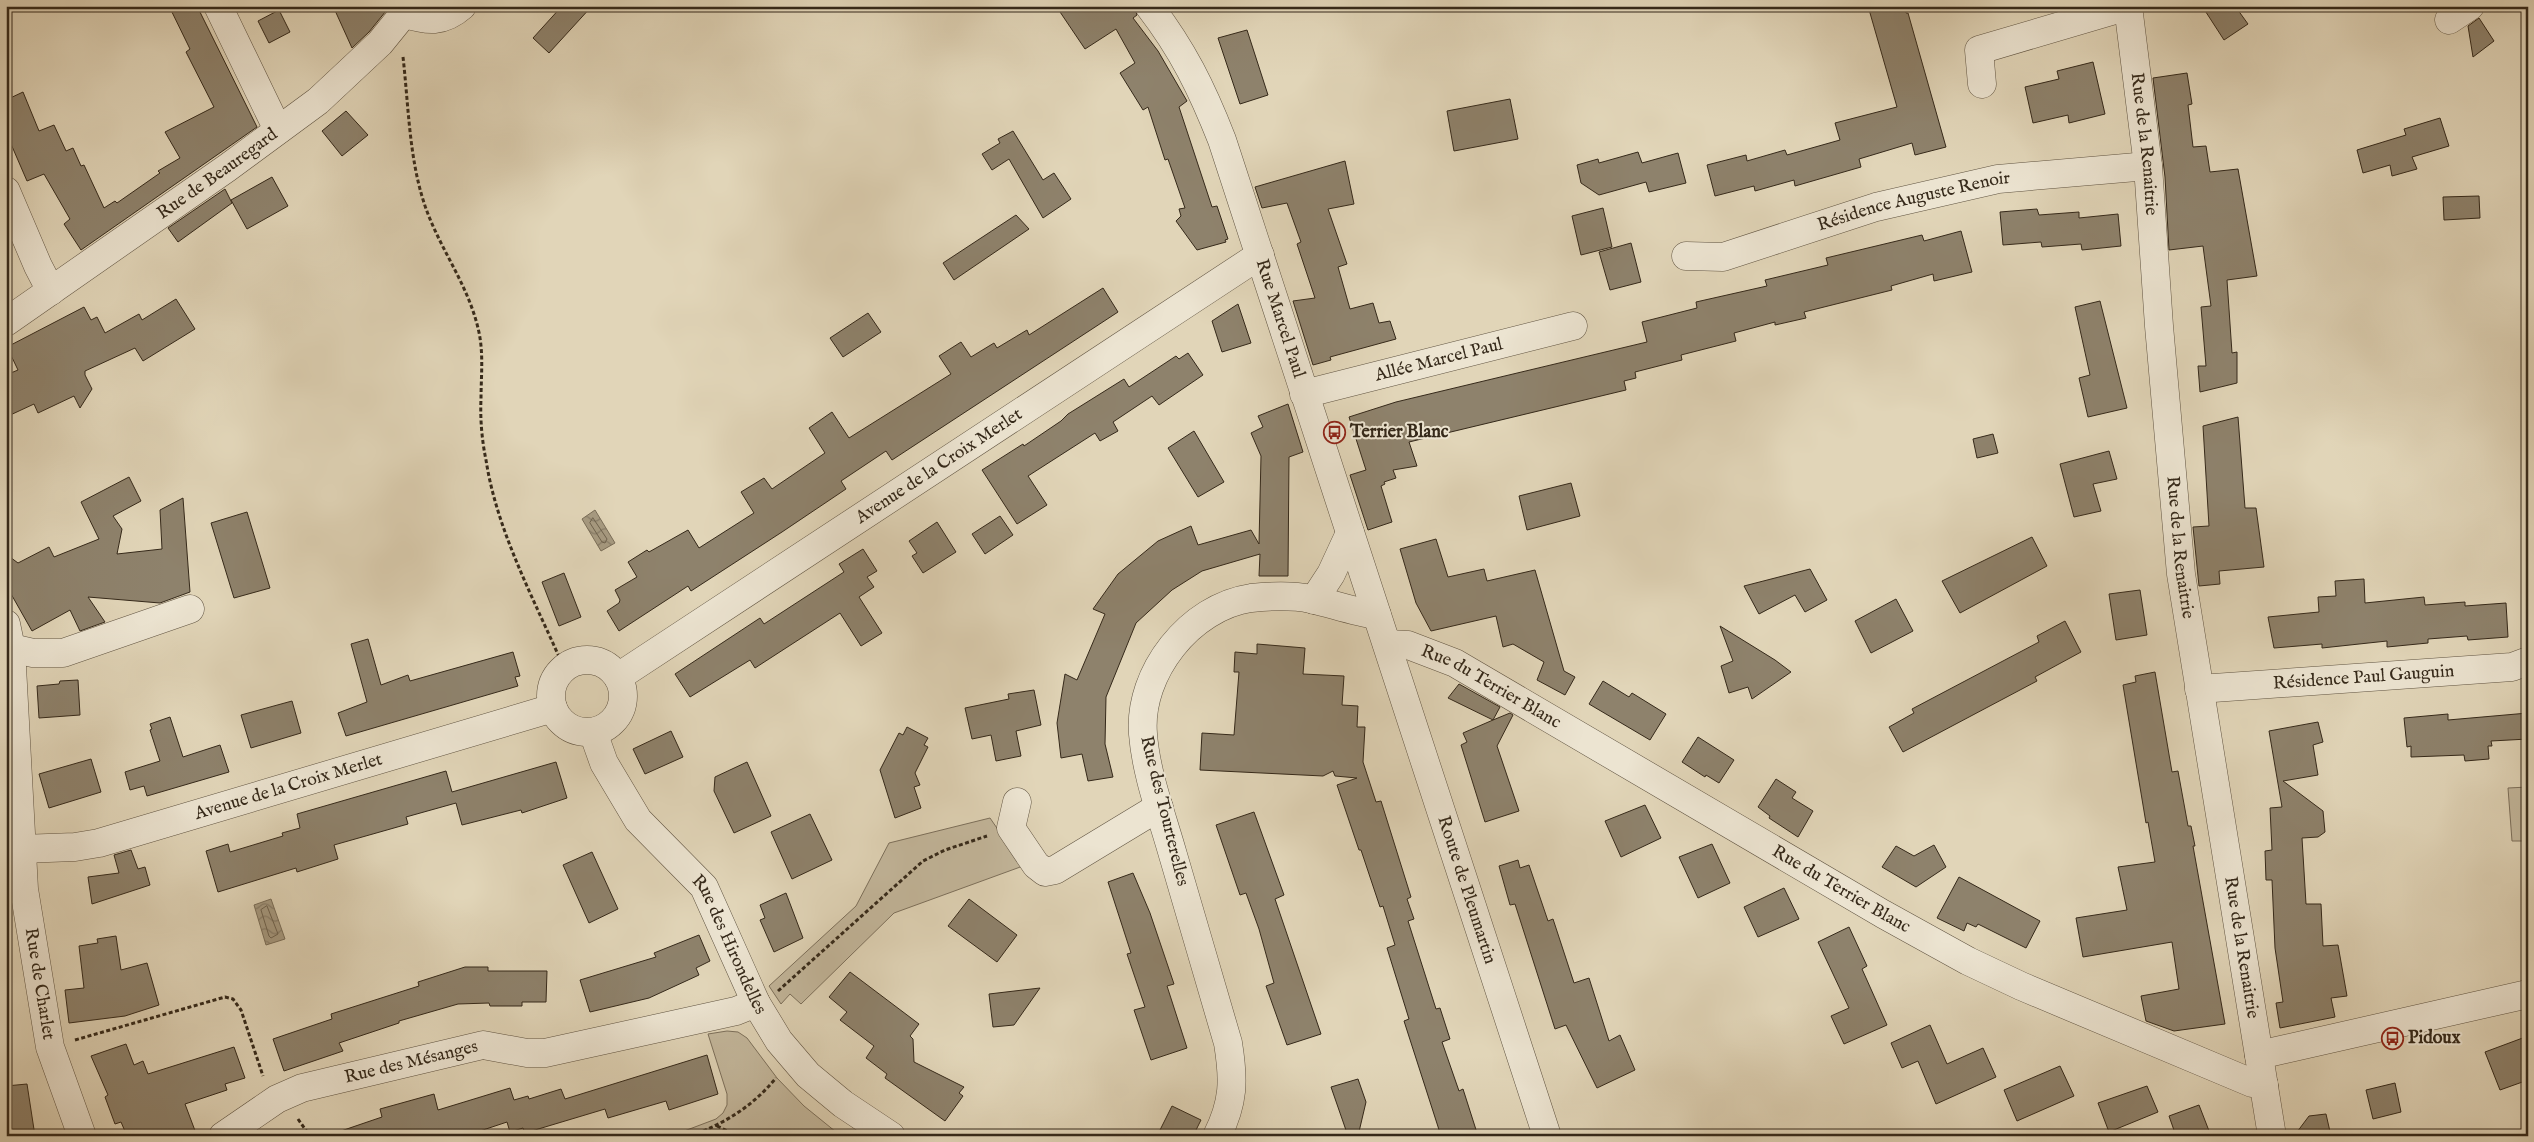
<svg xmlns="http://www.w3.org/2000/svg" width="2534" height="1142" viewBox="0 0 2534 1142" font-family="'IM FELL English',serif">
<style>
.grass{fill:#c4b89d;stroke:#7c705c}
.water{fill:url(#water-waves);stroke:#796d58}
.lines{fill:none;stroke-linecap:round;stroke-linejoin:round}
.shore{stroke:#6e624e;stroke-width:1}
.building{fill:#8e826c;stroke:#35291a}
.minor-casing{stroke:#605442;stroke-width:29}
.path{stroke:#35291a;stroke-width:3;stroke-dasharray:4 2.5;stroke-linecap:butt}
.minor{stroke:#ece4d1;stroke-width:28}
.labels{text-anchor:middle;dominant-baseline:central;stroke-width:4;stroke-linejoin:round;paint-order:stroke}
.street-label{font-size:18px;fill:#35291a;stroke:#ece4d1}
.poi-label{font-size:18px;font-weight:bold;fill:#35291a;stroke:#ece4d1;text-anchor:start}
</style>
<defs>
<pattern id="water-waves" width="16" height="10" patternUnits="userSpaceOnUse" patternTransform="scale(1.25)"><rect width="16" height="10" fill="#a79b82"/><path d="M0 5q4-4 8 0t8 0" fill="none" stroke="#897e6a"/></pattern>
</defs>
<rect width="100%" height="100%" fill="#e1d5b8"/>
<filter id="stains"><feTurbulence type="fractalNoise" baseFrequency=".004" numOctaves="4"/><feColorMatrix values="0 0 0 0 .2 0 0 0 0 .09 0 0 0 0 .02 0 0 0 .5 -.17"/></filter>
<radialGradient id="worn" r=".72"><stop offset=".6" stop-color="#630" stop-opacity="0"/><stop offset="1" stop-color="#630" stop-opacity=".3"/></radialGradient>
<path class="grass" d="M2528,787v54h-16l-4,-53z
M990,818l33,48 -129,47 -93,91 -11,-10 -9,10 -12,-18 87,-80 33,-63z
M727,1031l11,1 9,6 30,40 27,28 37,30h-170l45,-17 7,-6 4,-8v-11l-19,-60z"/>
<path class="water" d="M595,510l20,33 -14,8 -19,-32z
M271,899l14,40 -19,6 -12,-40z"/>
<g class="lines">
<path class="shore" d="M593,518l14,21 -2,4 -3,-1 -12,-19z
M267,906l11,28 -7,4 -2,-2 -8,-26z"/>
</g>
<path class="building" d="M169,6h28l60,121 -176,123 -17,-26 6,-5 -26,-45 -17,7 -16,-37 -5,2v-46l17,-8 16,39 15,-6 12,26 7,-3 8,18 3,-1 20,43 11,-7 2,2 43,-30 -2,-2 22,-13 -15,-26 49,-25 -28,-55 4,-3z
M333,6h57l-21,26 -17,16z
M562,6h30l-43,47 -16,-15z
M1056,6h78l3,9 -4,3 25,33 29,50 -8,6 33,100 5,-1 11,33 -3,1 1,2 -29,8 -21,-29 5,-5 -2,-7 6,-1 -17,-49 -3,1 -17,-53 -5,3 -23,-37 15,-10 -19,-34 -31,20z
M1868,6h36l2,7h2l38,134 -31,8 -3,-12 -53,16 2,8 -66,19 -1,-6 -39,11 -1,-5 -39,10 -8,-31 39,-10 1,6 38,-11 2,5 53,-15 -5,-17 62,-16z
M2202,6h33l13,18 -24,16z
M279,10l11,22 -21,11 -11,-22z
M2479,18l15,23 -21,16 -5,-31z
M1247,30l21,65 -28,9 -22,-66z
M2093,62l12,52 -36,9 -1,-8 -35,8 -8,-36 34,-8 -2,-8z
M2187,73l5,31 -4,1 5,42 13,-1 4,26 28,-3 19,107 -30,4 5,73 5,-1v31l-37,9 -2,-26h8l-5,-59 10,-1 -8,-60 -34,4 -4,-73 -12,-99z
M1510,99l8,40 -64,12 -7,-40z
M346,111l22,24 -26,21 -20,-25z
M2440,118l9,28 -37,11 5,12 -25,7 -2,-11 -27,8 -6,-23 49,-15 -2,-6z
M1013,131l30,49 11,-7 17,26 -28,19 -34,-59 -17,11 -10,-16 18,-11 -2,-4z
M1638,152l4,11 36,-10 8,30 -37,9 -3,-10 -47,13 -18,-12 -4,-18 21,-6 1,4z
M1345,161l9,43 -26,5 19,55 -9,3 12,42 23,-6 6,20 11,-2 6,18 -66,18 1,3 -18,5 -20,-64 22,-3 -18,-54 4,-2 -14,-39 -25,5 -7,-21z
M272,177l16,29 -41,23 -16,-29z
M225,189l7,14 -54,39 -10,-14z
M2479,196l1,22 -36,2 -1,-23z
M1603,208l9,39 -31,8 -9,-39z
M2037,209l2,6 40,-3v6l39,-4 3,32 -39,4 -1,-6 -39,3 -1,-5 -38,3 -3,-33z
M1016,215l13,14 -75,51 -11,-17z
M1961,231l11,41 -38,9 -1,-7 -42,12 1,4 -88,22 2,6 -31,7v-3l-41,11 2,8 -55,14 1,5 -47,12 1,6 -12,3 2,9 -217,52 8,24 -24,4 3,8 -12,4 1,2 -4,2 11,36 -24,8 -18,-55 16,-5 -17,-53 47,-15 251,-60 -5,-20 55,-14 -1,-6 71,-16 -2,-6 63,-15 -2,-7 96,-23 2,6z
M1631,243l10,39 -31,8 -11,-38z
M1103,288l15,24 -226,148 -6,-9 -45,30 5,8 -64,43 -91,59 -3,-5 -69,45 -12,-20 12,-8 1,-3 -5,-10 22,-13 -9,-15 19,-12 2,2 39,-22 11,18 55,-35 -13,-21 23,-14 8,11 53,-36 -16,-25 23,-16 17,26 102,-64 -12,-18 22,-14 10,15 23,-14 3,5 30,-18 2,5z
M176,299l19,30 -52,32 -8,-13 -50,23v4l7,14 -12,19 -6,-12 -36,17 -4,-9 -28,13v-42l12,-5 -11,-23 77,-40 7,13 6,-3 8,16 34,-19 3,6z
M2100,301l27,107 -39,9 -9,-39 11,-3 -15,-68z
M1238,304l13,39 -29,9 -10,-31z
M868,313l13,19 -38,25 -13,-19z
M1188,353l15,22 -44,30 -7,-9 -39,26 5,9 -18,10 -5,-8 -67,43 19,29 -30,19 -35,-54 41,-26 1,2 37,-25 7,-7 56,-35 5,8 47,-31 3,3z
M1288,404l15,48 -14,5 -1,119h-29l1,-22 -58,17 -30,19 -36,33 -30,74 -1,47 8,33 -25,4 -6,-27 -21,4 -4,-35 8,-49 12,6 28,-66 -12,-5 25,-35 40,-33 33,-15 7,19 53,-15 8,14 2,-88 -10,-23 12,-6 -5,-11z
M2238,417l7,91h11l8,59 -45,4 1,13 -21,2 -6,-59 16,-1 -6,-100z
M1194,431l30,51 -26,15 -30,-49z
M1993,434l5,19 -21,5 -4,-19z
M2109,451l8,28 -24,5 8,27 -27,6 -14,-53z
M129,477l12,24 -28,15 9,13 -5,25 45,-5 -2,-39 23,-12 7,94 -30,11 -72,-6 17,25 -25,9 -10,-21 -38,21 -26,-46v-31l12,9 31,-16 5,10 45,-18 -18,-37z
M1571,483l9,33 -53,14 -8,-34z
M247,512l23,76 -36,10 -23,-75z
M1000,516l13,19 -28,19 -13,-20z
M937,522l19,30 -33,21 -11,-17 5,-3 -8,-12z
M2032,537l15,29 -87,47 -18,-32z
M1436,539l12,38 36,-8 3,12 48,-11 29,101 11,6 -10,18 -28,-15 7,-18 -31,-18 -10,3 -7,-31 -65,15 -15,-28 -16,-54z
M863,549l14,22 -10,6 7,10 -15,10 23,36 -21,13 -21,-33 -85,55 -5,-8 -60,37 -15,-23 85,-56 4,6 80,-52 -5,-8z
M1810,569l17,31 -22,12 -10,-17 -36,19 -15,-28z
M564,573l17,44 -22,9 -17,-44z
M2364,579l1,24 59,-6 1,8 40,-3v4l41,-3 2,34 -40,3 -1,-4 -39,3v4l-41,4v-6l-65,7v-4l-48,4 -6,-31 51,-5 -1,-15 18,-1 -1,-15z
M2140,590l7,45 -31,5 -7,-46z
M1896,599l17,32 -42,22 -16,-32z
M2065,621l16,31 -46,25 2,4 -134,71 -14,-25 25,-14 -2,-4 127,-67 -2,-6z
M1720,626l55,34 16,12 -39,27 -4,-12 -19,6 -8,-27 12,-5z
M368,639l13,46 27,-10 2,6 103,-29 7,24 -5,1 3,9 -172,50 -8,-23 29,-11 -16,-58z
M1257,644l48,4 -2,26 41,2 -2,29 16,1 -1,21h8l-2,35 13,40 5,-1 30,96 -4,2 7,20 -6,2 28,88 4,-1 10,31 -8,3 17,49 4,-2 15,47h-37l-37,-115 5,-2 -22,-71 8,-3 -12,-39 -3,1 -19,-57h-2l-22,-65 20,-7 -22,-2 -2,-5 -10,5 -123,-6 2,-37 32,2 5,-63h-5l1,-20 22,2z
M2155,672l17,100 6,-1 10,55h3l4,20h-2l32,178 -51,7 -28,-10 -5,-25 38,-7 -7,-47 -89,15 -7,-39 51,-8 -9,-43 37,-5 -7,-40 -2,1 -23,-138 13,-3 -1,-6z
M78,680l2,35 -41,3 -2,-32 22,-2 1,-3z
M1603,681l26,16 3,-4 34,21 -16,26 -61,-36z
M1459,684l41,23 -7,13 17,-7 3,2 -16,31 22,65 -34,11 -24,-77 6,-3 -4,-9 30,-13 -45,-22z
M1034,690l7,35 -25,6 5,25 -25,5 -5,-26 -19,4 -7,-31 44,-9 -1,-5z
M292,701l9,32 -50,15 -10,-33z
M2528,713v26l-37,2 1,5h-4l1,13 -24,2 -1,-6 -53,2v-11l-4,1 -3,-29 44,-4v6z
M170,717l13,40 37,-12 9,27 -82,24 -3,-10 -14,4 -5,-18 35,-11 -10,-31 2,-1 -2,-5z
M2318,722l5,20 -10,3 5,30 -35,6 40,30 2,21 -7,5 -16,1 4,66h15l2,42 15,-1 9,51 -16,2 4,19 -55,11 -4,-25 7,-1 -8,-54 -3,-68h-6l-1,-29 7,-1 -2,-42 12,-1 -13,-76z
M907,727l21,11 -4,7 4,2 -13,26 5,12 -6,2 7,21 -26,10 -15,-48 19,-37 4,2z
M671,731l12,26 -38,17 -12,-25z
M1698,737l36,23 -15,23 -13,-8 -1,2 -23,-15z
M91,759l10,33 -52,16 -10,-34z
M556,762l11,36 -45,15 -1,-3 -59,15 -6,-22 -50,14 2,7 -74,21 4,14 -41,13 -1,-4 -78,24 -12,-41 22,-7 2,8 53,-16 -1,-3 18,-5 -3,-14 149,-43 6,21z
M747,762l24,54 -37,17 -20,-42 1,-14z
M1776,779l20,13 -4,6 21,13 -15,26 -29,-19 1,-2 -12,-9z
M1645,805l16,33 -40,19 -16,-36z
M1254,812l30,83 -9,4 46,135 -34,11 -21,-59 8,-3 -15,-54 -13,-36 -6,2 -24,-70z
M810,814l22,46 -40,19 -21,-47z
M1712,844l18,39 -32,15 -19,-41z
M1934,845l12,22 -30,20 -34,-20 14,-21 18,10z
M131,850l7,19 7,-2 5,18 -58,19 -4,-27 31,-4 -5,-18z
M592,852l26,57 -29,14 -26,-58z
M1518,860l2,8 9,-3 19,56 5,-2 21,64 15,-5 20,63 11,-6 15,35 -38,18 -31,-63 -11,4 -40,-125 -5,1 -11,-39z
M1133,873l17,40 24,71 -7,2 20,62 -36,12 -17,-50 11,-3 -18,-53 4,-1 -23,-71z
M1959,877l81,44 -14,27 -48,-24 -2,3 -9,-4 -3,8 -27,-13z
M1784,888l15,31 -41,18 -14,-30z
M786,893l17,45 -29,14 -14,-32 5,-2 -5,-13z
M969,899l48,36 -20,27 -49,-36z
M1849,927l18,39 -5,3 25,56 -43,19 -13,-28 18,-8 -31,-66z
M699,935l11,26 -14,7 3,7 -50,23 -59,14 -10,-32 76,-23 -2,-4z
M116,936l5,34 26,-7 12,42 -34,11 -56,7 -4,-33 19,-2 -5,-42 19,-3 -1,-4z
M465,967h23v4h59l-1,31h-24v4h-32l-1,-3 -31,1 -59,17v2l-60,20 4,8 -59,20 -11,-32 59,-20 -1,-5 88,-28 -1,-4z
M850,972l69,52 -9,12 3,3 1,23 50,25 -5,6 4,3 -18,25 -60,-43 2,-4 -21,-16 8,-12 -34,-26 7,-8 -18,-15z
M1040,988l-26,37 -21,2 -4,-33z
M1930,1025l17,39 36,-16 13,29 -60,27 -18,-43 -16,7 -11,-25z
M2528,1036v44l-28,10 -15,-38z
M126,1044l8,21 9,-4 5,13 86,-27 11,31 -20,6 2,6 -42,14 12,32h-70l-6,-14 -6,2 -10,-27 3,-2 -17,-39z
M707,1055l11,39 -49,16 -3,-9 -58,17 -3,-9 -80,24 -2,-5 -13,4 -3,-10 -42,14h-127v-4l44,-15 -2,-8 54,-15 4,16 72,-22 4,12 14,-4 1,3 32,-10 4,10z
M2060,1066l14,30 -57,25 -13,-31z
M1358,1079l8,23 -8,34h-10l-17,-49z
M2395,1083l6,29 -28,7 -7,-29z
M27,1084l8,52h-29v-50z
M2147,1086l11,26 -49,20 -11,-29z
M2199,1105l12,31h-35l-7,-20z
M1172,1106l29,14 -8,16h-36z
M2326,1114l5,22h-37l15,-20z"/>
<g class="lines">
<defs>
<g id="minor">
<path d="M218,6l60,124"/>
<path id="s1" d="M1149,6c34,44 53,83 73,134l325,996"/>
<path id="s2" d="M2128,6l20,160 11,160 22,248 91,562"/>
<path d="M405,14c22,7 38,9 57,-8"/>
<path d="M2449,20l21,-14"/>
<path d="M1982,84l-3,-34 149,-44"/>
<path d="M6,191l32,75 13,25"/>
<path id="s3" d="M1686,256l37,1 153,-50 122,-28 150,-13"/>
<path id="s4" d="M6,322l221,-154 91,-67 62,-58 30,-37"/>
<path id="s5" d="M1304,394l269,-68"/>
<path d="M1314,600l17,-26 19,-41"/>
<path id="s6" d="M6,624l5,24 13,241 26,158 32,89"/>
<path id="s7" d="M1387,644l21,1 47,18 428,251 85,47 53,25 231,97 12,2"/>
<path d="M11,648l22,5h30l127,-44"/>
<circle cx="587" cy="696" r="36"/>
<path id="s8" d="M618,677l642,-422"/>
<path id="s9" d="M2199,689l313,-22 16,-6"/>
<path id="s10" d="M593,732l11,31 34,57 66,67 52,116 23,38 29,34 35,29 48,32"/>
<path d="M1017,802l-6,26 25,37 9,7 10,-2 104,-63"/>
<path id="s11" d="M21,849l54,-2 24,-4 454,-135"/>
<path d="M2259,1055l269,-61"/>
<path id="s12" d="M223,1136l54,-37 25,-11 181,-43 44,8h18l191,-42 20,-8"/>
<path d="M1217,1136c17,-34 17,-56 11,-93 -18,-63 -37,-125 -55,-188 -11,-39 -27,-81 -30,-121 -5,-61 47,-127 108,-136 19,-2 41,-3 60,1 22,5 43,13 66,16"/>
</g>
</defs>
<use href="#minor" class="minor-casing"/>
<path class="path" d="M403,57c6,52 6,108 25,157 15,39 40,72 50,114 6,24 3,47 3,71 -1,20 1,42 5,61 11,72 49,141 78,208
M778,991l145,-130 22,-11 42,-14
M75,1040l150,-43 8,2 8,11 22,66
M298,1119l12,17
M717,1126l21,10
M691,1136c34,-13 61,-29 85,-58"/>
<use href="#minor" class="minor"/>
</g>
<defs>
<symbol id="bus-ring" viewBox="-11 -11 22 22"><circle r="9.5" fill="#ece4d1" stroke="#8f2418" stroke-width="1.5"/><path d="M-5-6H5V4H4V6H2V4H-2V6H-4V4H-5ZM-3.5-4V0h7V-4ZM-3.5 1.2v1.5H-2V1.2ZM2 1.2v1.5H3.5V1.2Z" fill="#8f2418"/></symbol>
</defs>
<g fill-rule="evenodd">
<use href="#bus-ring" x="1322" y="420" width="25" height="25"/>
<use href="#bus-ring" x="2380" y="1026" width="25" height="25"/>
</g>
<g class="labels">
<g class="street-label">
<text stroke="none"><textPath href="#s2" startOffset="139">Rue de la Renaitrie</textPath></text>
<text stroke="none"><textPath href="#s4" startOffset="258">Rue de Beauregard</textPath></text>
<text stroke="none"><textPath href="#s3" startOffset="236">Résidence Auguste Renoir</textPath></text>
<text stroke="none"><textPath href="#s1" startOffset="341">Rue Marcel Paul</textPath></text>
<text stroke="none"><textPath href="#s5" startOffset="139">Allée Marcel Paul</textPath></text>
<text stroke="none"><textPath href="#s8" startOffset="384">Avenue de la Croix Merlet</textPath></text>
<text stroke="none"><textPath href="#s2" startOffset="544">Rue de la Renaitrie</textPath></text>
<text stroke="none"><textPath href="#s9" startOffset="165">Résidence Paul Gauguin</textPath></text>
<text stroke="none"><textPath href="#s7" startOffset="114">Rue du Terrier Blanc</textPath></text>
<text stroke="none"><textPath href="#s11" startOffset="276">Avenue de la Croix Merlet</textPath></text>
<text transform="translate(1164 811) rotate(76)">Rue des Tourterelles</text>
<text stroke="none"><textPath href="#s7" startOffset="519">Rue du Terrier Blanc</textPath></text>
<text stroke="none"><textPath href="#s1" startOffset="942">Route de Pleumartin</textPath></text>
<text stroke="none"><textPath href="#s10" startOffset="256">Rue des Hirondelles</textPath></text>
<text stroke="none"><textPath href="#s2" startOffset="949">Rue de la Renaitrie</textPath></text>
<text stroke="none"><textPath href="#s6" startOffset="362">Rue de Charlet</textPath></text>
<text stroke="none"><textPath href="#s12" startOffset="205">Rue des Mésanges</textPath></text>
</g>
<g class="poi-label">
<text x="1350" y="432">Terrier Blanc</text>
<text x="2408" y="1038">Pidoux</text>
</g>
</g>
<rect width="2534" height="1142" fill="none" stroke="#e1d5b8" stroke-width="25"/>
<rect x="8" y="8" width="2519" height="1127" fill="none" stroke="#35291a" stroke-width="2.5"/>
<rect x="12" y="12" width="2509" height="1117" fill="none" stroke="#35291a"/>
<rect width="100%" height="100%" filter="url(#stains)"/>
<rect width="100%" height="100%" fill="url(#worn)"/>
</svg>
